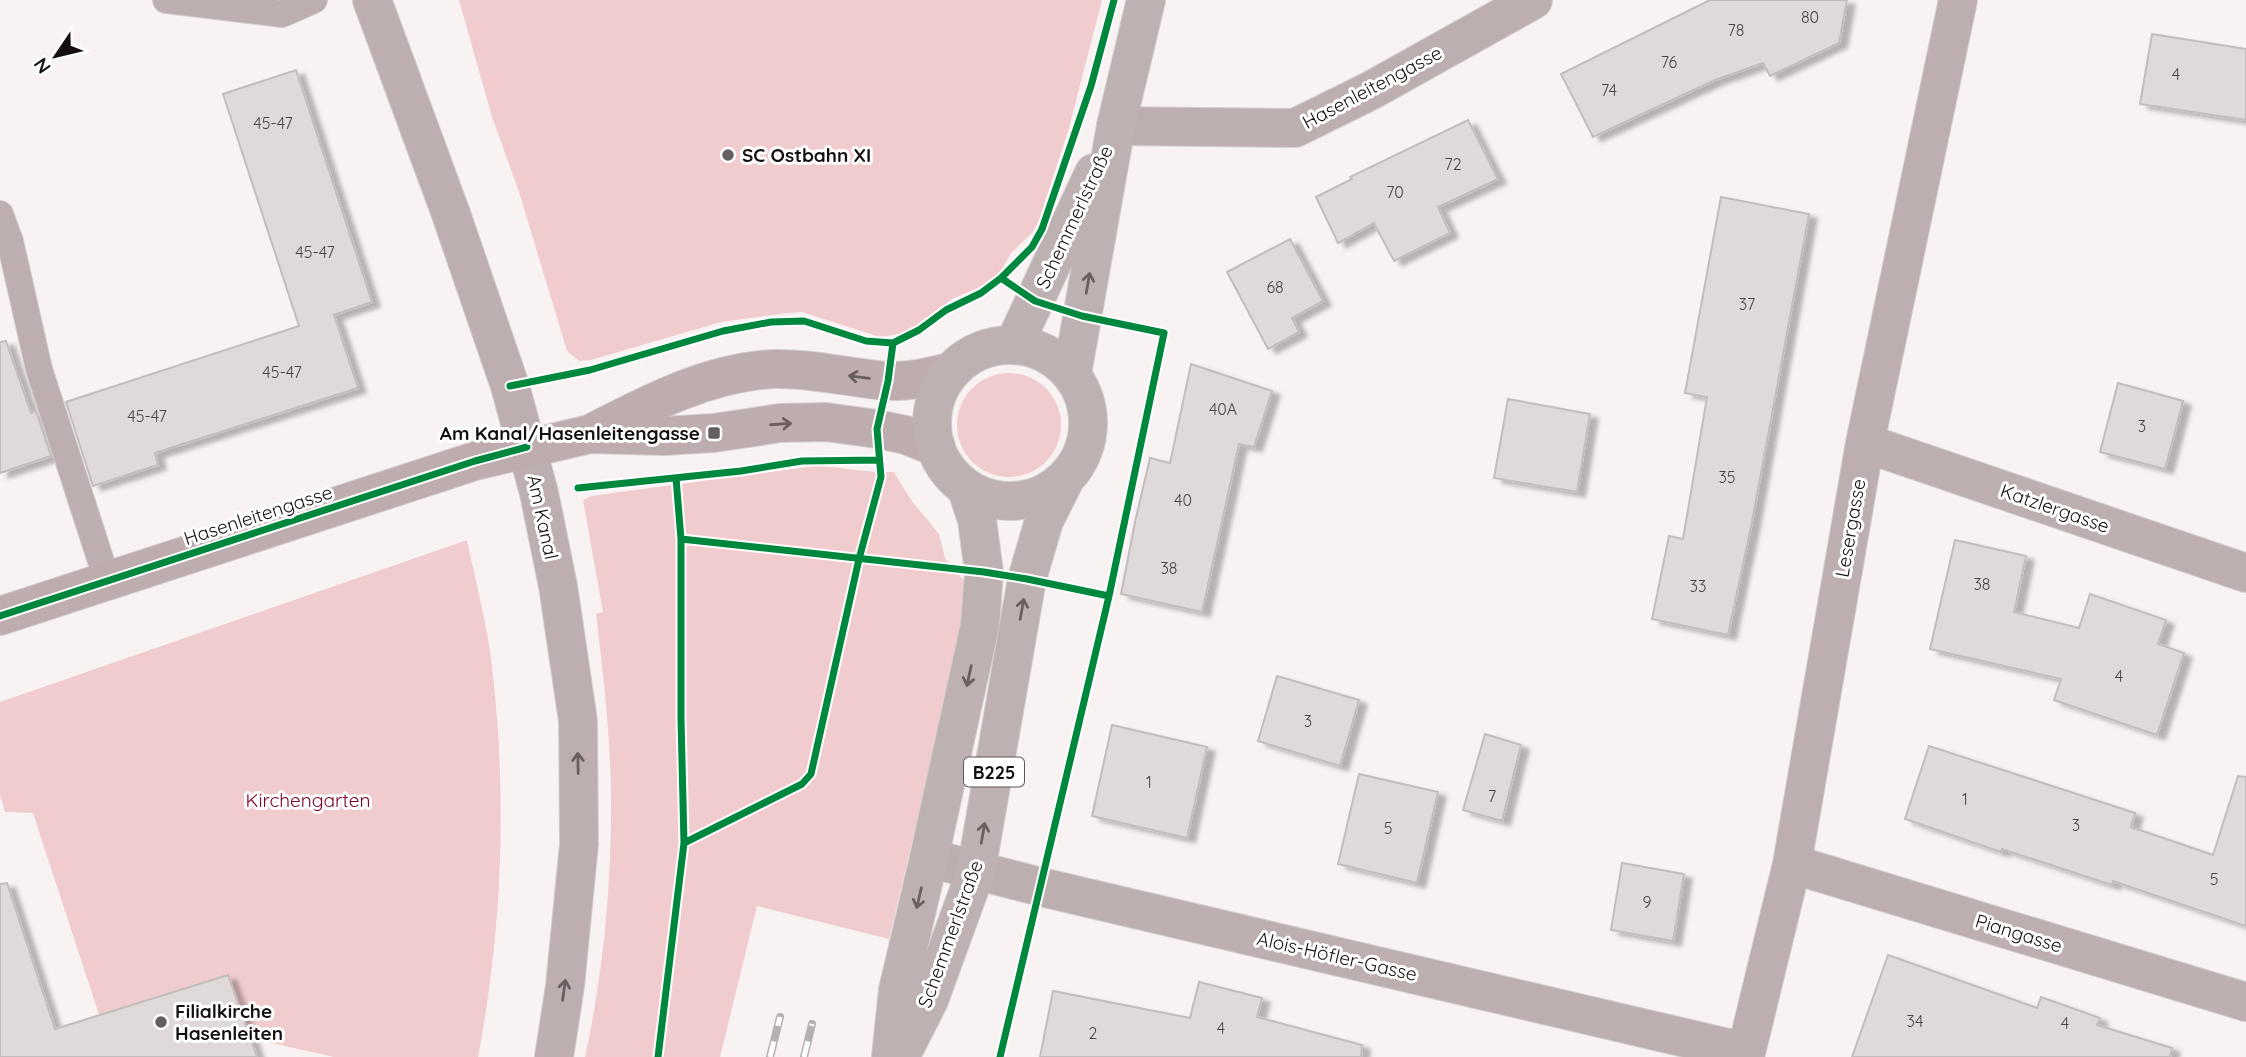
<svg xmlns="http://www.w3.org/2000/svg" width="2246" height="1057" viewBox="0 0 2246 1057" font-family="Quicksand,sans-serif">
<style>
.green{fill:#f1ccce}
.building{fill:#e0d9d9;stroke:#c3bcbd;stroke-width:2;filter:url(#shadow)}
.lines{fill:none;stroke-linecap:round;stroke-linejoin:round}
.lane-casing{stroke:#d4cfcf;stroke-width:28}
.street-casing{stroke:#d4cfcf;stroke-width:40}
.secondary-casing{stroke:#d4cfcf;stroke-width:40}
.primary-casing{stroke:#d4cfcf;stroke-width:40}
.lane{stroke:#bdafb0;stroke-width:26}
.street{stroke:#bdafb0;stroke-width:38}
.secondary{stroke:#bdadae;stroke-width:38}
.primary{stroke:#beb1b2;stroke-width:38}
.rail-casing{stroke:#b8b0b0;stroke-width:8}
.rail{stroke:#fff;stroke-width:5;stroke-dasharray:16;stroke-linecap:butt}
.cycleway-casing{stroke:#fff;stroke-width:11}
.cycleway{stroke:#00873e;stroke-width:7}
.oneway{stroke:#6a6060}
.oneway2{stroke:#6a5e5e}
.oneway3{stroke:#6a5f60}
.poi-dot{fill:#655e5f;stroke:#fff;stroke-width:2.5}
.labels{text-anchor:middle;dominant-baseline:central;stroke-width:6;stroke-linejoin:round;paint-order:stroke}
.number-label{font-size:16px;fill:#4a4444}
.shield{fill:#fff;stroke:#5c5757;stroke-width:2}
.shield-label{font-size:18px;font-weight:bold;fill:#160f0f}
.street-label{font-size:19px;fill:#160f0f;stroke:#fff}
.poi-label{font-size:19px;font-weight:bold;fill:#160f0f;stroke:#fff;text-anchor:start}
.park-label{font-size:19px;fill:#80042a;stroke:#fff}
</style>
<defs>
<filter id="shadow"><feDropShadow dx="8" dy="4.5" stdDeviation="2" flood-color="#0004"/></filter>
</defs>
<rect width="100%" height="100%" fill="#f9f2f3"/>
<path class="green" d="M459,0h643l-33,128 -31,95 -6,10 -21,20 -10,18 -8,8 -17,10 -24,10 -46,34 -26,4 -78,-25 -15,1 -66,9 -130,38 -12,1 -12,-10 -48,-159 -27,-75z
M957 425a52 52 0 1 1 104 0a52 52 0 1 1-104 0Z
M815,466c27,1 52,7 79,6l17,28 28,34 6,24 20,24v15l-9,60 -67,282 -132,-33 -37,151h-135c19,-87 27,-178 26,-267 -1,-59 -8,-117 -15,-176l7,-2 -20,-112 8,-4z
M467,540c9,44 22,91 26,136 14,126 9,256 -15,381h-144l-84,-19 -21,-62 -130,39 -66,-202 -28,-1 -5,-17v-93z"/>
<path class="building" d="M1710,0h137l-8,43 -69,33 -7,-13 -48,17 -122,57 -32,-63z
M2152,34l94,15v71l-106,-16z
M296,70l76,232 -38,13 24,73 -203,65 3,12 -65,21 -27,-84 233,-76 -76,-232z
M1468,120l30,59 -60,28 12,26 -56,28 -20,-38 -36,20 -22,-46 36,-18 -2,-2z
M1721,197l88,17 -57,308 -24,113 -76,-16 17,-83 14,3 24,-142 -22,-4z
M1290,239l33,62 -31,17 7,14 -31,17 -41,-77z
M6,341l25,72 5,-2 15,45 -51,17v-131z
M1191,364l81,27 -18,56 -15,-3 -37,168 -81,-18 14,-72 15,-64 20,5z
M2118,383l65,18 -18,68 -65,-17z
M1508,399l82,15 -13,78 -83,-14z
M1955,540l71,16 -12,56 65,16 11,-34 76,26 -8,24 26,9 -27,82 -103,-35 7,-21 -131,-30z
M1277,676l82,24 -19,66 -82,-25z
M1112,725l95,22 -20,91 -95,-22z
M1485,734l36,11 -19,76 -39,-11z
M1929,746l206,67 -4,14 82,28 25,-79 8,1v149l-133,-45 -1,4 -110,-36 -1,3 -96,-33z
M1359,774l79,18 -21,91 -79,-19z
M1622,863l62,11 -11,67 -62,-11z
M7,883l48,146 173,-54 29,82h-257v-173z
M1888,955l149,53 4,-11 59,21 -3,7 75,23 -2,9h-318z
M1199,982l63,16 -5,19 105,28 -1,12h-321l13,-66 137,27z"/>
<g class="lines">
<defs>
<path id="lane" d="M166,0l116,14 32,-14
M0,214l10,27 29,128 68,211"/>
<path id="street" d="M372,0l79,214 59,172 29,107 19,93 20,135 1,123 -14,142 -11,71
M1116,126l179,2 75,-37 163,-91
M1865,443l381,130
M929,858l112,29 704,165
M1792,864l454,138
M1745,1057l47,-193 73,-421 93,-443"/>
<path id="secondary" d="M592,433c56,-29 117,-61 182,-64 38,-1 75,9 113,12 21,1 42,-4 63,-9
M0,616l475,-155 115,-27 74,2 50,-3 66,-10 46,-1 51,7 29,6 30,12"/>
<path id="primary" d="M1014,345l80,-172
M932 423a78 78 0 1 1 156 0a78 78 0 1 1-156 0Z
M1072,374l44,-248 30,-126
M891,1056l7,-66 31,-132 51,-233 4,-53 -7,-52 -10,-31
M900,1057l29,-57 47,-129 51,-292 17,-58 20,-40"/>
</defs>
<use href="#lane" class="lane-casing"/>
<use href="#street" class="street-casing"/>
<use href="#secondary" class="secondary-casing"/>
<use href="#primary" class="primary-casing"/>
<use href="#lane" class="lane"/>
<use href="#street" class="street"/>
<use href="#secondary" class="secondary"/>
<use href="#primary" class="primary"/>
<defs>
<path id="rail" d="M770,1057l10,-40
M804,1057l8,-33"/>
</defs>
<use href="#rail" class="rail-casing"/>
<use href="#rail" class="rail"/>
<defs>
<path id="cycleway" d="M510,386l80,-16 133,-39 48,-9 33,-1 62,20 27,2 26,-13 27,-20 35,-17 20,-15 31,-31 10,-18 49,-143 23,-86
M578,488l163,-17 61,-10 77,-1
M681,539l303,33 43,7 82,17
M0,616l475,-155 52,-14
M684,843l118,-59 9,-10 48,-215 22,-82 -4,-48 11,-48 5,-38
M658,1057l26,-214 -3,-124v-180l-5,-61
M1000,1057l109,-461 55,-263 -82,-17 -47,-15 -34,-23"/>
</defs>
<use href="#cycleway" class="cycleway-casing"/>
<use href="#cycleway" class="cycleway"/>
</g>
<defs><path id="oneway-shaft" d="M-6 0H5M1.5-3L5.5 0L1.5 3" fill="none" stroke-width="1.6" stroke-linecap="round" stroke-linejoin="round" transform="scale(1.75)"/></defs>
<g class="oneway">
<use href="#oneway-shaft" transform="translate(1088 283) rotate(-80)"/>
<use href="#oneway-shaft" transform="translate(1022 609) rotate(-80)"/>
<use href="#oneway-shaft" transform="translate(969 676) rotate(102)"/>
<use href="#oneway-shaft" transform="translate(983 833) rotate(-80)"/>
<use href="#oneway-shaft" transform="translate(919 898) rotate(103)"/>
</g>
<g class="oneway2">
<use href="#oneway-shaft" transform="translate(859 377) rotate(-172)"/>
<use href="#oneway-shaft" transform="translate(781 424) rotate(-4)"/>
</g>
<g class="oneway3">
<use href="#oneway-shaft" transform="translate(578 763) rotate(-91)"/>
<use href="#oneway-shaft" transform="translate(564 990) rotate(-82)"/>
</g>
<g class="poi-dot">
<circle cx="728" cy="155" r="7"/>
<rect x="707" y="426" width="14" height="14" rx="3.5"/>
<circle cx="161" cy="1022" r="7"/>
</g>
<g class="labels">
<g class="number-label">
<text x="1810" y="17">80</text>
<text x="1736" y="30">78</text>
<text x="1669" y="62">76</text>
<text x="2176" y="74">4</text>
<text x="1609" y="90">74</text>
<text x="273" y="123">45-47</text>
<text x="1453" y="164">72</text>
<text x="1395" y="192">70</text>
<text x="315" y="252">45-47</text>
<text x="1275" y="287">68</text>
<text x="1747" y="304">37</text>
<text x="282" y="372">45-47</text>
<text x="1223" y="409">40A</text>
<text x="147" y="416">45-47</text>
<text x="2142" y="426">3</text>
<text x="1727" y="477">35</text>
<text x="1183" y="500">40</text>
<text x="1169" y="568">38</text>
<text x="1982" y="584">38</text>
<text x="1698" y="586">33</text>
<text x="2119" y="676">4</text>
<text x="1308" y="721">3</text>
<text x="1149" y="782">1</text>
<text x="1492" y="796">7</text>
<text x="1965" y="799">1</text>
<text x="2076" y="825">3</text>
<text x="1388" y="828">5</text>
<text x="2214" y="879">5</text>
<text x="1647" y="902">9</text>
<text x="1915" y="1021">34</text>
<text x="2065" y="1023">4</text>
<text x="1221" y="1028">4</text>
<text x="1093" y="1033">2</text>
</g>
<rect class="shield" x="964" y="757.5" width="60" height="29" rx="5"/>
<g class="shield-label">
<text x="994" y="772">B225</text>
</g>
<g class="street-label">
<text transform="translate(1372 87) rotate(-28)">Hasenleitengasse</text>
<text transform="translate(1074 217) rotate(-65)">Schemmerlstraße</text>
<text transform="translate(2055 508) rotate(19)">Katzlergasse</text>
<text transform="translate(258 515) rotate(-18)">Hasenleitengasse</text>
<text transform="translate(543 517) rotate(78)">Am Kanal</text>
<text transform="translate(1850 528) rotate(-80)">Lesergasse</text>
<text transform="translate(2019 933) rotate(17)">Piangasse</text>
<text transform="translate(950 934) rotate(-70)">Schemmerlstraße</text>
<text transform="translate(1337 956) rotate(13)">Alois-Höfler-Gasse</text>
</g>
<g class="poi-label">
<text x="742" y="155">SC Ostbahn XI</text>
<text x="700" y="433" text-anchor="end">Am Kanal/Hasenleitengasse</text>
<text x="175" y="1011">Filialkirche<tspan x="175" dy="22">Hasenleiten</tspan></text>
</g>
<g class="park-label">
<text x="308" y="800">Kirchengarten</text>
</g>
</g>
<g transform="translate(56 56) rotate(235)" stroke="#ffffff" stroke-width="5" paint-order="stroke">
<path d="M0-5L12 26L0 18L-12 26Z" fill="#160f0f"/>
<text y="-10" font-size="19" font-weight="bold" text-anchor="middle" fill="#160f0f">N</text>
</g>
</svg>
